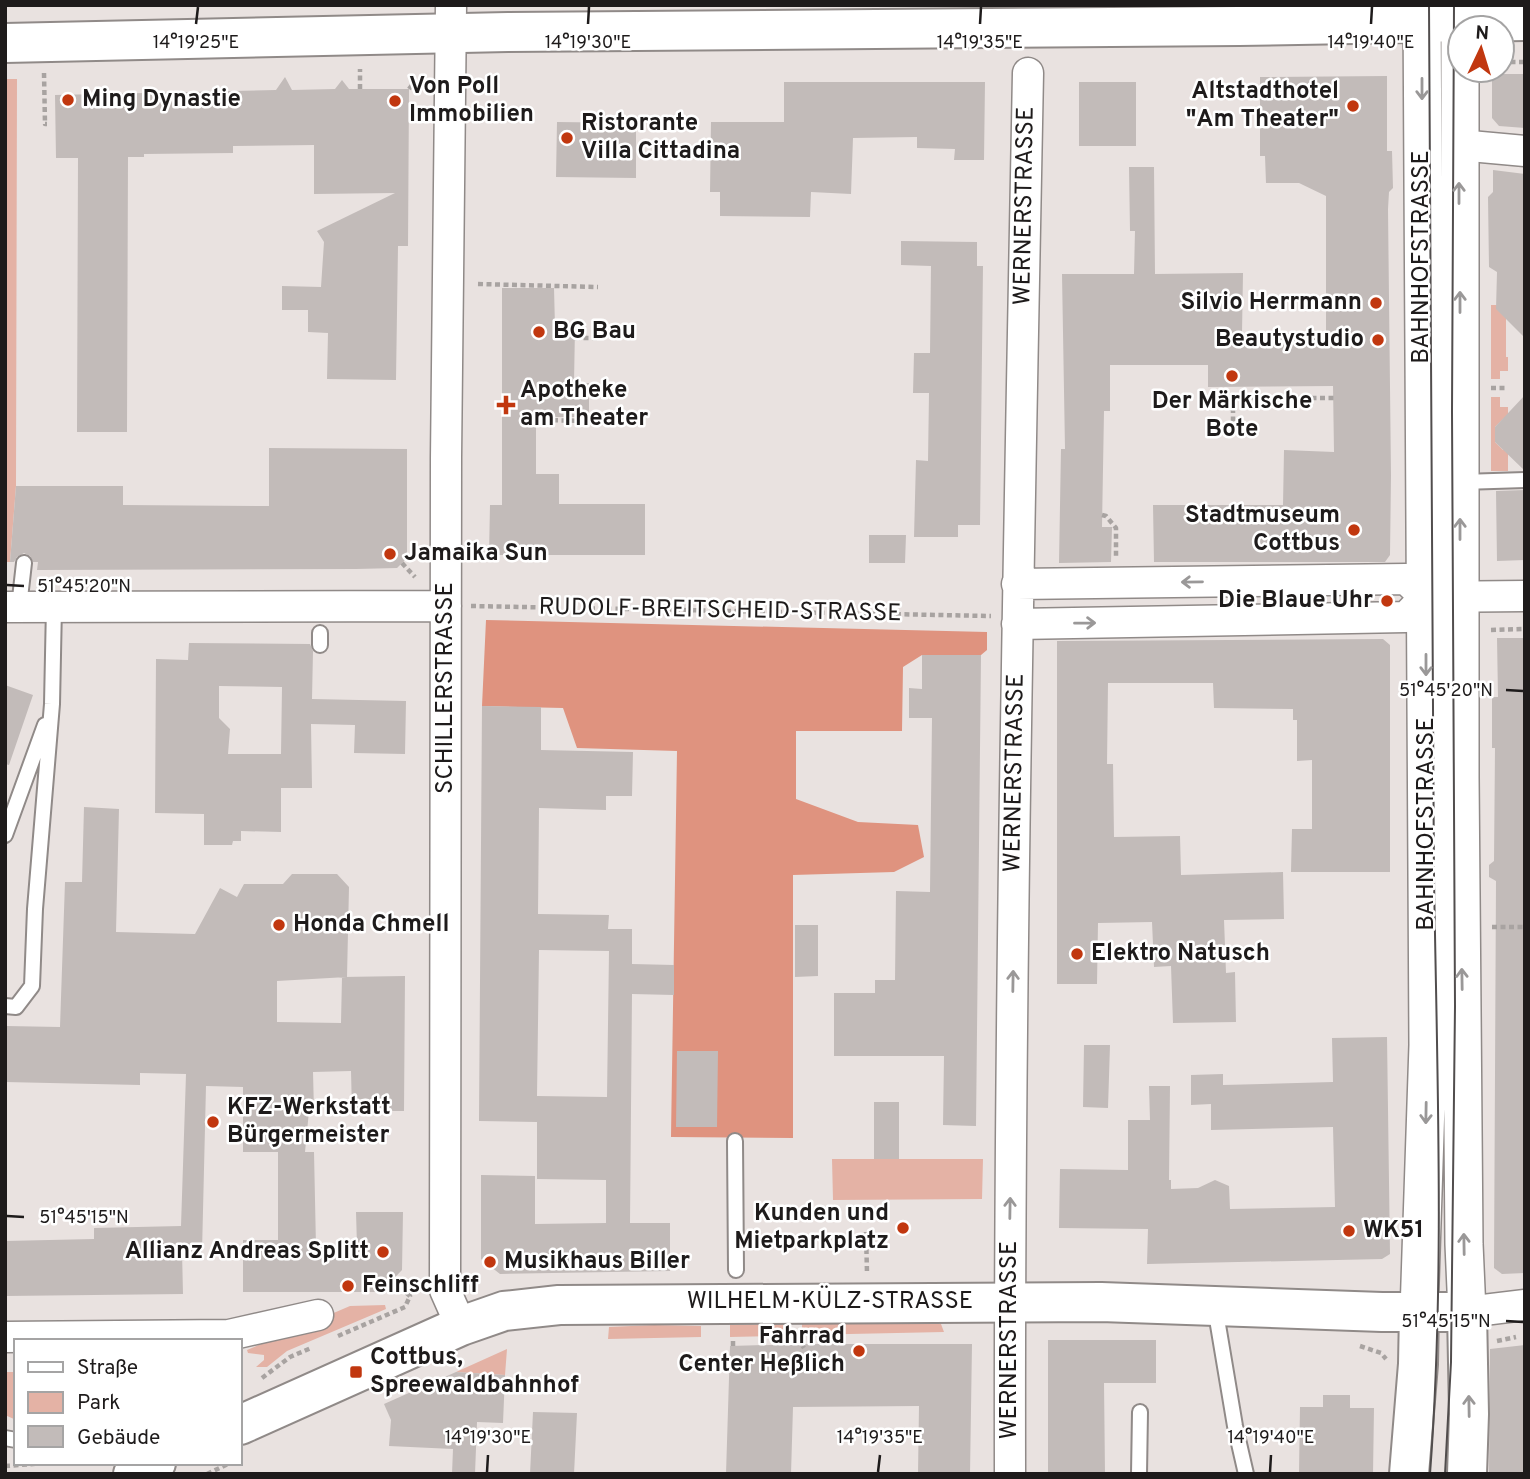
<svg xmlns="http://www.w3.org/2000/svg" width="1530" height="1479" viewBox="0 0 1530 1479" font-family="Overpass,sans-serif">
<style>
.green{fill:#e4b2a5}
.forest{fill:#df937f}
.building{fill:#c2bbb9;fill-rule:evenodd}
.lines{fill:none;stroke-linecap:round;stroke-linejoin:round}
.service-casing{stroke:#908a88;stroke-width:18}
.minor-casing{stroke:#908a88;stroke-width:33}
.tertiary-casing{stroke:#908a88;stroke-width:40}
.secondary-casing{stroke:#908a88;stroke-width:42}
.path{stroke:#a8a3a1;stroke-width:4.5;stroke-dasharray:5 3.5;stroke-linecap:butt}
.service{stroke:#fff;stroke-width:14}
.minor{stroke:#fff;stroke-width:30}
.tertiary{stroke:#fff;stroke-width:37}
.secondary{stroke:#fff;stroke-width:38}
.tram{stroke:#514d4d;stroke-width:2}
.oneway{stroke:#9a9898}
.ticks{fill:none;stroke:#1e1b1b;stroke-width:2.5}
.poi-dot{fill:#c1370f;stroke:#fff;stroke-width:2.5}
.labels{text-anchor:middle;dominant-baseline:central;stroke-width:5;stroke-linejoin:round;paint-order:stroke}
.poi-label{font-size:24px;font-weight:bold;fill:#1e1b1b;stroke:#fff;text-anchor:start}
.street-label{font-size:24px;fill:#1e1b1b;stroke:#fff}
.ticks-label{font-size:18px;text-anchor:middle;fill:#1e1b1b;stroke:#fff;stroke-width:5;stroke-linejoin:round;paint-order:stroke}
</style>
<rect width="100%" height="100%" fill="#e9e2e0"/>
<path class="green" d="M5,79h12l-1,407 -6,76h-5z
M1491,305h5l10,8v44h2v14h-8v8h-9z
M1491,397h9v10h8v11l-5,1 -8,8v15l8,8h5v21h-17z
M832,1159h151l-1,40 -149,1z
M385,1305l1,4 -99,42 -20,16h-11l8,-7v-5l-16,-2 -1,-3 103,-44z
M783,1324v12l-53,1v-12z
M802,1324h139l3,8 -142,3z
M654,1325l47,1v11l-93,2 1,-12z
M507,1349l-2,26 -49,-3z
M5,1372h11v48l-11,-5z"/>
<path class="forest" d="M486,620l501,12v18l-6,5h-59l-19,12 -1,64h-106v68l62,23 60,3 6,32 -30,15 -101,3v263l-122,-1 6,-386 -100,-3 -14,-40 -81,-2z"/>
<path class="building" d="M1498,74h27v54l-26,-2 -7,-8v-37z
M1387,76v75h5l1,37 -4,4 -1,17 3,266 -1,80 -5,7h-231l-1,-57h130l1,-55 50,2 -1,-66 -125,1v-22h-98v46h-6l-2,116h10l-1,35 -52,1 2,-114h4l-3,-175h72l1,-43h-5l-1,-64h25l1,107 88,-1 -1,60h84v-137l-27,-13h-33l-1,-27h-5v-79z
M285,77l7,13 43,-1 7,-9 7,9h60l-1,157h-10l-2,134 -69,-1 1,-46 -20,-1v-22h-26v-24l39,1 3,-45 -7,-11 78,-38 -81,1v-49l-81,1v7l-89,1v3h-16l-1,275h-50l1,-274h-22l-1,-63 221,-5z
M784,82h201l-1,78h-30l1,-11 -38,-1v-11l-64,1 -2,56 -40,-2 -1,25 -90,-1v-24h-10l1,-70h73z
M1079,82h57v64h-57z
M557,122l79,1v55l-80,-1z
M1493,170l32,4v164l-29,-29 1,-37 -8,-5 -1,-70 5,-5z
M901,241l76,1v24h6l-3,259h-22v12h-44l2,-77 12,1 1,-68h-16l1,-40h16l1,-87 -30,-1z
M502,288h52l1,39h20l-1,56h15v34h-53v57h23v30h86v51h-156l1,-50h12z
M1525,395v75h-1l-29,-28v-15z
M269,448l138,1v109l-10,10 -41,1 -319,1 1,-8h-5l-3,-6 -6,-3 -7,4 -3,5h-4l6,-76h107v19l146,1z
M1525,490v70l-28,1 -1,-70z
M869,535h37l-1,28h-36z
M1497,638h28v635l-23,1 -8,-6 2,-387 -7,-4v-12l5,-4 1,-113h-3v-51h6z
M1383,639l7,6v227h-99l1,-43h20v-69l-15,1v-41h-4v-11l-79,-1 -1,-25h-105l-1,81h6l1,73 66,-1 1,39 102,-3 1,47 -60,1 2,53 9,-1 1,50 -63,1 -2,-57 -17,1 -2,-45 -54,1 -1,61h-40v-343z
M189,643l121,1 3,7 -1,48 94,2 -1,53 -51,-1 1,-28 -44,-1 1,64h-31v44l-40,-1v10h-8l-1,4h-28v-31l-49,-1 1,-154 32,1zM219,686l63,1 -1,67h-53l2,-25 -11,-11z
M922,655h59l-5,471 -33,-1 1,-69h-110v-63h41v-13h20l1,-89 34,1 2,-174h-23v-30l13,1z
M5,685l28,10 -24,70 -4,-1z
M482,706l59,1v43l92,2 -1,44h-26v14l-67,-2 -1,106 71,1 -1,14h24v35l42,1v30l-42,-1 -2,229h40v48l-170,3 -19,-15v-84l54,1v48l71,-1v-43l-69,-1v-57l-58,-1zM539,950l70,1 -2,146 -70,-1z
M84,807l35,2 -3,123 79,2 25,-46 17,9 7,-13h39l9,-10h45l12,13 -2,90 -70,4v41l64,1 1,-46 63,-1 -1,135h-52l-1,-40 -38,1 1,39h-5l-4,41h9l2,95 41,-1 -1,-34h47l-1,58 -21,22h-138v-52h35v-88h-35v-65l-37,-1 -4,166 -20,-1 1,43 -178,2v-55l89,-2v-11l87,-2 5,-152 -46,-1v12l-135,-3 1,-56 54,1 5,-145h17z
M795,925h23v51l-23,1z
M1387,1037l3,217 -8,5 -235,5 1,-35 -89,-1 1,-59 68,1v-50h22l-1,-34h21l-1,94h2v9l27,-1 17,-8 14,6 1,23 105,-2 -2,-80 -122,3v-26l-20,1v-30l32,-1v11l110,-3 -1,-44z
M1084,1045h26l-2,63 -25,-1z
M677,1051h41l-1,76h-41z
M874,1102h25v57h-25z
M1048,1340h108v43h-52l1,91h-57z
M807,1344h165l-2,130h-52l1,-68 -126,1 -2,67h-65l4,-128z
M1525,1345v129h-36l1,-125z
M456,1372l49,3 -2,48 -26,-1 -2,52h-23l1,-25 -64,-3 2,-26 -7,-16z
M1323,1395h27v13h24l-1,66h-74l1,-67h23z
M533,1412l44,1 -3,61h-44z"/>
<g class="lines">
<defs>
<path id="service" d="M1462,482l63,-2
M19,607l5,-44
M320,633v12
M5,835l40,-110
M5,1006l11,1 16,-21 3,-77 17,-205 2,-98
M735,1141l1,129
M1215,1307l20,119 11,48
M5,1438l11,2
M1139,1474l1,-62"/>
<path id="minor" d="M451,5l-5,453 -1,832 16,36
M1459,145l66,6
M1017,584l389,-5 19,18 100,-1
M5,607l441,-1
M1017,624l389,-7 19,-20
M1467,1312l58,-7
M5,1337l224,-2 89,-20
M1010,1474c-1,-467 9,-934 18,-1401"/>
<path id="tertiary" d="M1460,5v772l4,467 3,68
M1419,1312l9,-267 -6,-1040"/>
<path id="secondary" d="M5,43l503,-11 731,-6 286,-5
M240,1425l221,-99 43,-15 55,-6 542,-3 281,10h85l2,102 -2,60
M133,1474l23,-11
M1409,1474l9,-110 1,-52"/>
</defs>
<use href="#service" class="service-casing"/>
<use href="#minor" class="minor-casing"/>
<use href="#tertiary" class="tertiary-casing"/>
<use href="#secondary" class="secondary-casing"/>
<path class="path" d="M1502,62h23
M44,73l1,51h2
M360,89v-20
M409,89l6,-8
M478,284l120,3
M575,338h23
M1491,388h17
M536,420l62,1
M1233,430v-32h102
M1102,515l4,1 10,12v29
M402,563l13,14
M471,606l520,10
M1491,630l34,-1
M1492,927h33
M866,1232l1,41
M338,1336l67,-29 5,-11 -18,-15
M798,1339l6,9
M775,1340v5
M1497,1341l19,-4
M733,1346v-5
M1360,1346l21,7 5,6
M262,1378l28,-21 21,-9
M5,1466l42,-3
M207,1474l23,-11"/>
<use href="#service" class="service"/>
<use href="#minor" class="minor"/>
<use href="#tertiary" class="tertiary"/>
<use href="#secondary" class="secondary"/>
<path class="tram" d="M1429,5c0,291 2,581 5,871 3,199 11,399 -4,598
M1445,1474l6,-112 4,-356 -3,-594 2,-407"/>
</g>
<defs><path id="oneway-shaft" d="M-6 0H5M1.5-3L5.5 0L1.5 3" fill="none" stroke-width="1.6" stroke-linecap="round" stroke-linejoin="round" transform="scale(1.75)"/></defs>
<g class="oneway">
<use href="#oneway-shaft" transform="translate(1422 89) rotate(90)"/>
<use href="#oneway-shaft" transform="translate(1459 193) rotate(-90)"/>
<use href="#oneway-shaft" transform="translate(1460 302) rotate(-90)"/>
<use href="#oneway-shaft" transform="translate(1460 529) rotate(-90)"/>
<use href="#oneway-shaft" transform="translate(1192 582) rotate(179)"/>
<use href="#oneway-shaft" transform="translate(1085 623) rotate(-1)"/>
<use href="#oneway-shaft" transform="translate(1426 665) rotate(90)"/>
<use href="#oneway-shaft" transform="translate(1462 979) rotate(-91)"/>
<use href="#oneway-shaft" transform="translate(1013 981) rotate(-89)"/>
<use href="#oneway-shaft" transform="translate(1426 1113) rotate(91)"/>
<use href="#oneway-shaft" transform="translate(1010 1208) rotate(-89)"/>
<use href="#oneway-shaft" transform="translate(1464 1244) rotate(-91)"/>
<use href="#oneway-shaft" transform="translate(1469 1406) rotate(-91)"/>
</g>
<path class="ticks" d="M196,24l2,-17M588,24l1,-17M980,24l1,-17M1371,24l1,-17M7,585l17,1M1506,690l17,1M7,1216l17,1M1506,1321l17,1M487,1472l1,-17M878,1472l2,-17M1270,1472l1,-17"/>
<g class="poi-dot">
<circle cx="68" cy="100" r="7"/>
<circle cx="395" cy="101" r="7"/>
<circle cx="1353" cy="106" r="7"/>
<circle cx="567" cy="138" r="7"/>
<circle cx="1376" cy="303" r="7"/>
<circle cx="539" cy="332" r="7"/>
<circle cx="1378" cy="340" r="7"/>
<circle cx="1232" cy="376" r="7"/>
<path d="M502.5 394.5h7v7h7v7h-7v7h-7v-7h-7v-7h7z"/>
<circle cx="1354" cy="530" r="7"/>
<circle cx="390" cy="554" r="7"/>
<circle cx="1387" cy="601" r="7"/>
<circle cx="279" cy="925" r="7"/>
<circle cx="1077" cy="954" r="7"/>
<circle cx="213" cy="1122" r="7"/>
<circle cx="903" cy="1228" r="7"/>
<circle cx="1349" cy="1231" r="7"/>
<circle cx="383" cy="1252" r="7"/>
<circle cx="490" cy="1262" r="7"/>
<circle cx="348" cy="1286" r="7"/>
<circle cx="859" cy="1351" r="7"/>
<rect x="349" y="1365" width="14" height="14" rx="3.5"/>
</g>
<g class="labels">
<g class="poi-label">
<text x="409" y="87">Von Poll<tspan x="409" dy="28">Immobilien</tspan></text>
<text x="1339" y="92" text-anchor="end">Altstadthotel<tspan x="1339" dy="28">"Am Theater"</tspan></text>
<text x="82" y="100">Ming Dynastie</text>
<text x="581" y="124">Ristorante<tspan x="581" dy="28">Villa Cittadina</tspan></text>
<text x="1362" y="303" text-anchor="end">Silvio Herrmann</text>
<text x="553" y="332">BG Bau</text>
<text x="1364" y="340" text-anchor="end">Beautystudio</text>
<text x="520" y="391">Apotheke<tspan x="520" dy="28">am Theater</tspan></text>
<text x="1232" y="402" text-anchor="middle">Der Märkische<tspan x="1232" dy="28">Bote</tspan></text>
<text x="1340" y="516" text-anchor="end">Stadtmuseum<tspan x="1340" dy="28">Cottbus</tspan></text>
<text x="404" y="554">Jamaika Sun</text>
<text x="1373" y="601" text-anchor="end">Die Blaue Uhr</text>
<text x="293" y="925">Honda Chmell</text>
<text x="1091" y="954">Elektro Natusch</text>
<text x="227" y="1108">KFZ-Werkstatt<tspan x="227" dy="28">Bürgermeister</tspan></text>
<text x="889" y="1214" text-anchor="end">Kunden und<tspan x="889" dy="28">Mietparkplatz</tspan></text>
<text x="1363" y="1231">WK51</text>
<text x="369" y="1252" text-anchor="end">Allianz Andreas Splitt</text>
<text x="504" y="1262">Musikhaus Biller</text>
<text x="362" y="1286">Feinschliff</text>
<text x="845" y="1337" text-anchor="end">Fahrrad<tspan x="845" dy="28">Center Heßlich</tspan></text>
<text x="370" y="1358">Cottbus,<tspan x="370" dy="28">Spreewaldbahnhof</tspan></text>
</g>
<g class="street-label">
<text transform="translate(1025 206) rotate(-89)">WERNERSTRASSE</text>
<text transform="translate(1422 257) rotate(-90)">BAHNHOFSTRASSE</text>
<text transform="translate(720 611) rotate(1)">RUDOLF-BREITSCHEID-STRASSE</text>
<text transform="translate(446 688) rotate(-90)">SCHILLERSTRASSE</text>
<text transform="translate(1015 773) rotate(-89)">WERNERSTRASSE</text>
<text transform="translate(1427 824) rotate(-90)">BAHNHOFSTRASSE</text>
<text x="830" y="1302">WILHELM-KÜLZ-STRASSE</text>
<text transform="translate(1010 1340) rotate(-90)">WERNERSTRASSE</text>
</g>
</g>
<g class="ticks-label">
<text x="196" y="48">14°19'25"E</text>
<text x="588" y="48">14°19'30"E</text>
<text x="980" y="48">14°19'35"E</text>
<text x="1371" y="48">14°19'40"E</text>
<text x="84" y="592">51°45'20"N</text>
<text x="1446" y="696">51°45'20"N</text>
<text x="84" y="1223">51°45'15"N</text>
<text x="1446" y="1327">51°45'15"N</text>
<text x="488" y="1443">14°19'30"E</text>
<text x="880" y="1443">14°19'35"E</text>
<text x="1271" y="1443">14°19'40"E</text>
</g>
<rect width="1530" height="1479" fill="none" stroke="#1e1b1b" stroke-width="14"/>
<rect x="14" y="1339" width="228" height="126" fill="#ffffff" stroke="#a5a4a4" stroke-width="2"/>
<rect x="28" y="1362" width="35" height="10" fill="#ffffff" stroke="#a5a4a4" stroke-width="2"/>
<text x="77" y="1374" font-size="21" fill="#1e1b1b">Straße</text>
<rect x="28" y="1392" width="35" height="21" fill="#e4b2a5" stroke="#a5a4a4" stroke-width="2"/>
<text x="77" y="1409" font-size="21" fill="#1e1b1b">Park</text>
<rect x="28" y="1426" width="35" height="21" fill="#c2bbb9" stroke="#a5a4a4" stroke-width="2"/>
<text x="77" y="1444" font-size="21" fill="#1e1b1b">Gebäude</text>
<g transform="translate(1481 49) rotate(4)"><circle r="33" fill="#ffffff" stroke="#a5a4a4" stroke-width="2"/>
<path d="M0-5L12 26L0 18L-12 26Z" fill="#c1370f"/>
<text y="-10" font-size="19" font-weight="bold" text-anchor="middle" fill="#1e1b1b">N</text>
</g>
</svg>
